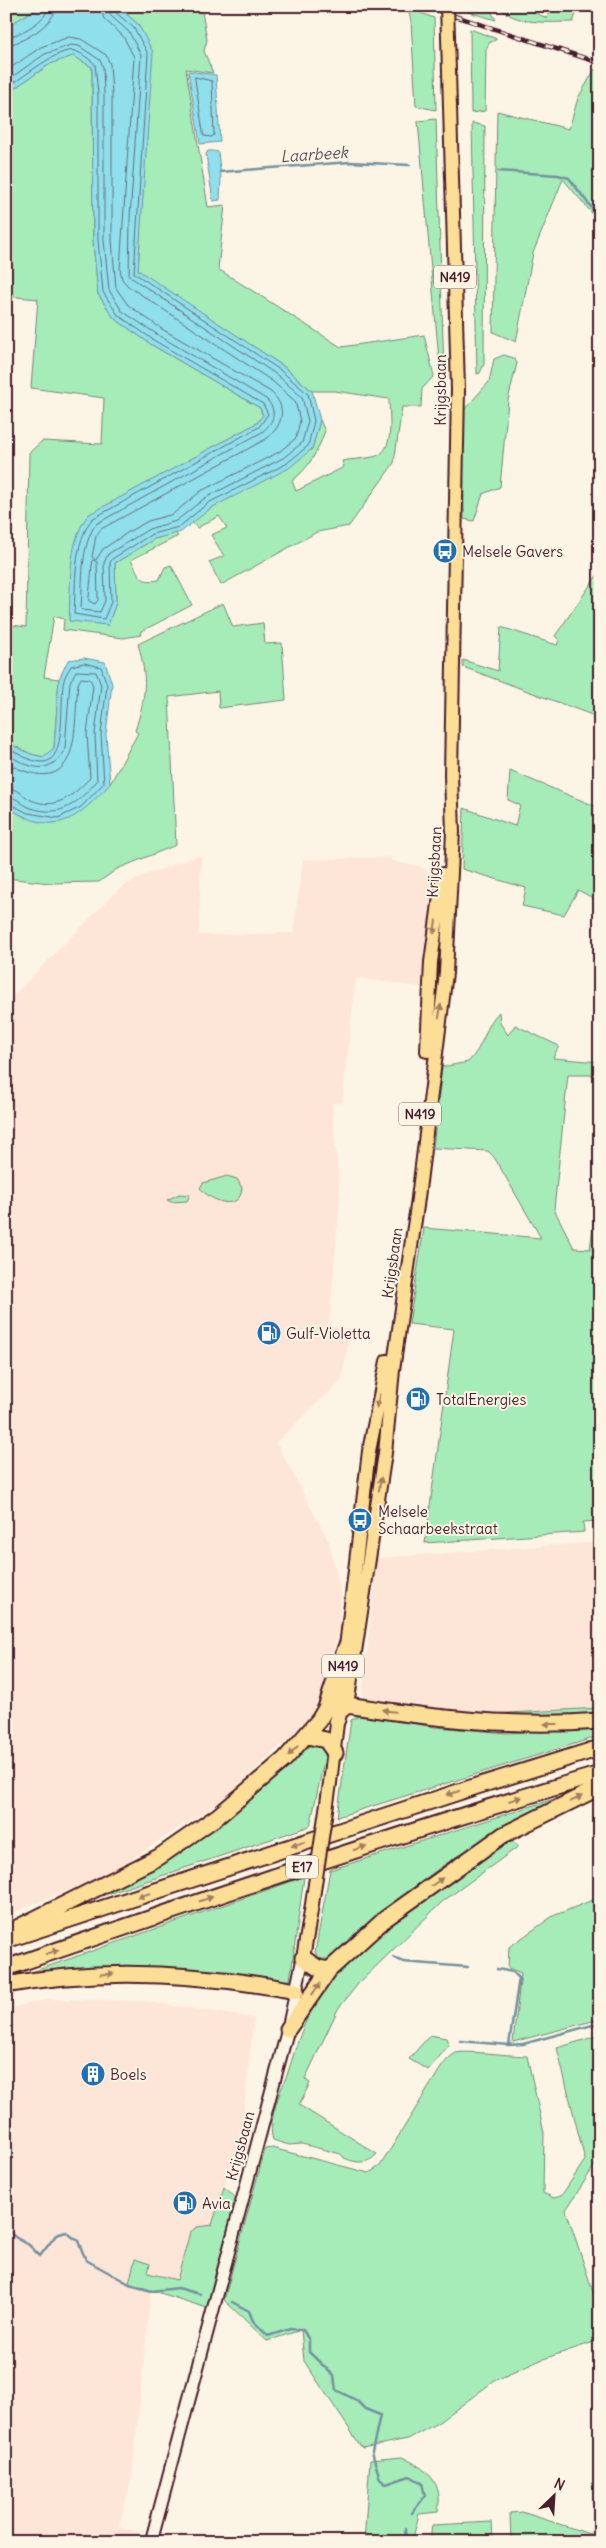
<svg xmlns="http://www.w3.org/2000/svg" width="606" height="2548" viewBox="0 0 606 2548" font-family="Delius,sans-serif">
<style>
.built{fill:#fde6d7}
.green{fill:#a5ecb9;stroke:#788672}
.water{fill:#8fdfec;stroke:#73929f}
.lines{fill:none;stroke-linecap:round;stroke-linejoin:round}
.shore{stroke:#666c78;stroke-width:1}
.stream{stroke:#73929f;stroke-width:2.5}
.secondary-casing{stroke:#4a1f2b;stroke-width:15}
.primary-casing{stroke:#4a1f2b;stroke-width:16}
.highway-casing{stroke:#4a1f2b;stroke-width:19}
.secondary{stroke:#fcf5e5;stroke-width:11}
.primary{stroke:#fdde96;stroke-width:12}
.highway{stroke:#fdde96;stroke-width:15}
.rail-casing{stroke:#4a1f2b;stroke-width:4.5}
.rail{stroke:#fcf5e5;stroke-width:2.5;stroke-dasharray:8;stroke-linecap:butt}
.primary-bridge-casing{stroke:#4a1f2b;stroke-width:16;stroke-linecap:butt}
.primary-bridge{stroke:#fdde96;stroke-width:12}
.oneway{fill:#a47e60}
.labels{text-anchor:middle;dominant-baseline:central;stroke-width:4;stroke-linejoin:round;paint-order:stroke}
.shield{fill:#fcf5e5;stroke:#7f5f63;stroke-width:1}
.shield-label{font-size:14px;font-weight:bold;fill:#4a1f2b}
.street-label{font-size:15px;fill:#4a1f2b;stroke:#fcf5e5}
.poi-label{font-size:15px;fill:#4a1f2b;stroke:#fcf5e5;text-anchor:start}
.water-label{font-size:16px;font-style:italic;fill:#5b4f5b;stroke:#fcf5e5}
</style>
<rect width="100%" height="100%" fill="#fcf5e5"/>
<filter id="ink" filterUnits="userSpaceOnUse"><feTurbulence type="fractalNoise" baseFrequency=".02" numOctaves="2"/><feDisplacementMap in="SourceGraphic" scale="10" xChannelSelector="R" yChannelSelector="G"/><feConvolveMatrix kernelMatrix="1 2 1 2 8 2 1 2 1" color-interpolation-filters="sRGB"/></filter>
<g filter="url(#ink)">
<path class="built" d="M196,856h5l-2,79 94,-2 10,-73 88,-3v4l31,6 11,9 -12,111 -65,-9 -14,125h-10l8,95 -11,128 21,4 -8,50 -66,62 53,100 12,50 -2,33 -16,73 -12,20 -91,84 -116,74 -98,39v-912l113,-114 19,-11z
M600,1542v166l-128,7 -110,-16 15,-141z
M49,1999l93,2 112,17 -15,136 -17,37 -10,34 -15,2 -7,5 -13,48 -29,-7 -13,-13 -6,23 22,7 -19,187 -13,49 24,8 -2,8h-135v-533z"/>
<path class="green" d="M6,6h35l-35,21z
M117,6h84l6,34 -3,11 9,22 -27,-4 22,138 17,-2 -7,64 123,78 83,-12 10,41 -12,13 -1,18h-19l-8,56 -45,63 -32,6 -96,53 -12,-23 15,-6 -13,-21 16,-7 -8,-12 -22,12 -5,-6 19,-14 101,-59 8,-29 5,11c-7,20 -16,37 -33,50l4,10 48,-24 -2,-6c10,-2 21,-2 31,-4 23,-4 16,-40 16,-58l-54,-8h-23l-29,-25 -145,-95 3,-52 -3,-195z
M391,6h11l32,12 2,92 -20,-4 -5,-85 -2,-8z
M468,6h20l8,14 -28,-8z
M498,6h21l28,12 6,-12h26l-6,16c-24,0 -58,4 -75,-16z
M470,29l27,10 -8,4 -3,7 -1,61 -14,2z
M73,55l19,12 1,174 5,53 16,24 38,27 108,63 3,8 -6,7 -168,92 4,108 15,2 8,-22 -1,-40 39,-24 21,-6 3,3 -47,24c9,16 8,23 28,20l6,-13 6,-2 21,40 -52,27 1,3 -18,3 -60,-8 1,-11 -10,-3 -10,61 15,2 -5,69 -10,9 -13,-3 -25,-12v-118l20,3 3,-174 13,-12 60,3 2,-46 -73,-10 7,-89 -32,-3v-202l44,-30z
M595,69l5,2v143l-4,4 -33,-39 -30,74 -17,89 -23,-10 4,-221 72,18 9,-31z
M436,119l8,254 -4,-2 -22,-250z
M472,123l13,3 -1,238 -4,9 -3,1z
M504,355l10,3 3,5 -9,37 -8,87 -17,7 -9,27 -10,-2 -1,-108 26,-29 5,-23z
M600,571v147l-137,-51v-7l35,11 3,-44 56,18 2,-5 -4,-4z
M223,603l10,24 30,-4 2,21 17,-1 4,57 -67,8 -1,-17 -49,6 7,148 -59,24 -18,13 -49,1 -44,-5v-72l20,12 84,-34 28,-51 -3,-2c11,-35 13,-52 3,-87z
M510,771l90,37v94l-22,-12 -14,25 -42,-9 4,-18 -64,-19 2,-61 51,18 5,-21 -12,-5z
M499,1012l1,11 8,12 7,-10 44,21 -6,12 47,4v13h-32l-14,134 20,39 16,1 10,-74 -1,346 -16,1 1,10 -159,11 29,-214 -45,-5 15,-96 117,10 -47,-81 -6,-6 -55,-3 9,-81 26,-5c16,-15 17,-37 31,-50z
M227,1176l10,3 5,9c-2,25 -32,13 -42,0l3,-5z
M179,1194l11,1 -3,6 -16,1 -4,-2z
M600,1708v7l-41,3 -87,-3z
M361,1715l74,12 72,6 93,-6v9l-263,81 14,-97z
M307,1745h13l6,7 -16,74 -229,77 92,-49 123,-103z
M573,1793c-29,15 -59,30 -88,46 -56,32 -106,75 -152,120h-13l-5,-7 15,-82z
M509,1838l10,8 -77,56 -84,82 -20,25 -33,70 5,4 -11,22 78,49c-10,11 -21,9 -33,4l-3,-4 -39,-10 -13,1 -16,-5c-6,-16 7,-49 14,-65 6,-18 11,-37 19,-54 36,-76 135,-137 203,-183z
M304,1877l-14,103 -7,4 -128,-15 -149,12z
M600,1897v122l-87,23 8,-69 -13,-5 1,-21 44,-31z
M430,2035l16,3 3,7 -21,25 -19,-11z
M600,2035v128l-5,2 -29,45 34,103v27l-57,19 -49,22 -55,41 -31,17 -46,9 -58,-87 -3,-31 -34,11 -43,-41 41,-151 7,-1 97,25 11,-7 62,-100c4,-5 8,-10 14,-13 9,-3 58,3 71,3l17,77 -1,60 11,5 7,-2 24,-36 -28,-112z
M224,2187l12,11 -29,110 -78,-25 6,-24 15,5 -2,9 29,7 13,-48 7,-5 15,-2z
M402,2457c25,12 42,25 36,55l-19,2 -7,28h-48l6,-82z
M522,2512l68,22 6,-13h4v21h-89l-1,-29z
M492,2522l1,20h-63l2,-17z"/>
<path class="water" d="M41,6h76l21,18 15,28 -15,218 145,96 29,25 8,29 -8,29 -23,19 -78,40 -30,24 -27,7 -39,24 1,40 -8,22 -39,-4c2,-35 -2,-78 19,-106l169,-92 6,-8 -3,-7 -108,-63 -38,-27 -16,-24 -5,-53 -1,-174 -19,-11 -23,8 -44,30v-67z
M188,71l28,4 4,67 -20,2z
M213,151l5,1 3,25 -1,23 -7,1 -7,-47 2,-3z
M84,658l21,4 7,22 -6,50 4,50c-36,38 -55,54 -104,22v-64l25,12 12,3 11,-9 5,-69 9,-19z"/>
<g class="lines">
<path class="shore" d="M6,37c13,-1 42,-17 43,-31
M6,45c16,-1 50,-22 50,-39
M6,71l35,-24 28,-10 12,2 25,16 4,9 2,29v147l4,48 12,17 34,24 109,63c17,15 12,34 -5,47l-165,90 -5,7 -4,21 4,3 7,-11 27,-18 18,-10 25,-7 28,-23 78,-39 17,-14 4,-17 -5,-20 -23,-20 -144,-95 -6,-7 -2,-10 14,-212 -11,-21 -19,-17 -4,-13
M195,77l17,4 2,54 -2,2 -8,-1z
M6,81l39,-27 26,-9 8,1 21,14 3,7 1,26v147l5,50 13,21 36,24 108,64c12,12 8,23 -4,33l-166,92c-16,22 -13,58 -15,84l2,2 17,2 5,-11 -1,-38 4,-9 41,-25 27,-8 29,-23 78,-40 19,-15 6,-22 -6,-24 -25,-22 -148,-99 1,-58 11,-163 -12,-23 -18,-16 -3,-10
M6,88c14,-8 54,-42 69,-37 7,2 15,9 20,13l3,30v146l5,52 15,23 37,26 108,63 5,10 -9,13 -167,92c-19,25 -16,65 -18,95l30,5 7,-17 -1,-39 2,-4 40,-25 27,-7 29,-24 78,-39 22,-18 6,-25 -6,-27 -28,-24 -146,-97 14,-219 -14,-26 -19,-16 -1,-6
M93,560l4,2 1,38 -3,4 -6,-3z
M6,747c11,6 24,15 37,15 25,0 16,-65 21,-82 1,-5 5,-10 7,-14l13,-3 17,4 6,18 -6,49 3,49 -23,24 -23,11 -30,-5 -22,-11
M6,754c17,9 34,21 50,7 5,-4 8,-7 9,-13l5,-66 6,-11 20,1 5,13 -6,49 2,47c-20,22 -34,37 -66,27 -9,-3 -15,-12 -25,-12
M6,763c76,39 67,-28 72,-79l3,-6 9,1 3,7 -6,48 3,44c-17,17 -33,33 -59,22 -9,-5 -14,-12 -25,-12"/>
<path class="stream" d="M498,171l60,4 11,3 31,41
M220,172l130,-10 60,3
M393,1957l10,5 65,5
M497,1969l16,3 6,6 -10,67
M460,2041l49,4 14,-1 77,-21
M6,2229l9,8 14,8 11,11 16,-21 10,-3 12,9 8,19 47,26 19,5 26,-3 22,6
M232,2302l17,9 4,10 15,15 22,-7 13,1 6,10v12l25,24 2,14 20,10 9,9 15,6 -8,37 8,27 6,5 24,-8 12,7 3,13 -13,17
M405,2529l1,13"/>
<defs>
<path id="secondary" d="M151,2542l137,-513 15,-71"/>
<path id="primary" d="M427,1051l4,-89 12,-88
M347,1705l38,-252 8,-83 24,-164 29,-233 7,-141 -2,-57 7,-386 -10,-353
M330,1783l39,-332 18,-90
M303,1958l8,-47"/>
<path id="highway" d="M337,1720l2,-8 8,-7c84,13 167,23 253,16
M307,1736l19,4 9,13
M15,1929l144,-72 59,-41 67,-57 34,-39 7,-12 20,-61
M6,1940l471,-154 123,-38
M303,1958l15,10 11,2
M6,1968c197,-68 394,-135 594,-194
M6,1985c97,-18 194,-12 290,6
M288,2029l41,-59 56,-51 118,-84 97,-48"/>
</defs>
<use href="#secondary" class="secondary-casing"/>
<use href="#primary" class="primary-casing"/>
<use href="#highway" class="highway-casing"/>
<use href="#secondary" class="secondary"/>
<use href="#primary" class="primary"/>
<use href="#highway" class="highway"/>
<defs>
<path id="rail" d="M424,6l176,57"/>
</defs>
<use href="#rail" class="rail-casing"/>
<use href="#rail" class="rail"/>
<defs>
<path id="primary-bridge" d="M447,6l1,30
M311,1911l19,-128"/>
</defs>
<use href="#primary-bridge" class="primary-bridge-casing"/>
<use href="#primary-bridge" class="primary-bridge"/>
</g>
<defs><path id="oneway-solid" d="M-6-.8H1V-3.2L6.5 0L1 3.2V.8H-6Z" transform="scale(1.25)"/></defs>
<g class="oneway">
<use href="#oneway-solid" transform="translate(435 927) rotate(98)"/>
<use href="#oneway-solid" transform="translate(440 1011) rotate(-82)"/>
<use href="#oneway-solid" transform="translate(378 1401) rotate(102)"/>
<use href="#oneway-solid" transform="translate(380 1484) rotate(-80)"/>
<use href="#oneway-solid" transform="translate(389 1711) rotate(-172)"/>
<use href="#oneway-solid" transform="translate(551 1724) rotate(-180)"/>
<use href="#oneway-solid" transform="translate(293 1751) rotate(134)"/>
<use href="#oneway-solid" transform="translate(453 1793) rotate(162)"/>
<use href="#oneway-solid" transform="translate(515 1799) rotate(-17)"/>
<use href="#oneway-solid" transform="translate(576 1799) rotate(-26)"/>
<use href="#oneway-solid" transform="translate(298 1844) rotate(162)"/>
<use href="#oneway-solid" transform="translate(360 1848) rotate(-18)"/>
<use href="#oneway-solid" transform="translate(437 1882) rotate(-35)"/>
<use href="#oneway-solid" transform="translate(144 1895) rotate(162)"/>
<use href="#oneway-solid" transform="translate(206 1899) rotate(-19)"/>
<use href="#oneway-solid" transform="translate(52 1952) rotate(-19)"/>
<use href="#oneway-solid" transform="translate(107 1974) rotate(-3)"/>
<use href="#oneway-solid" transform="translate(316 1989) rotate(-55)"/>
</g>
</g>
<defs>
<symbol id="bus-disc" viewBox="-11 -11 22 22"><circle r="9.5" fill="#1f6fb2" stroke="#fcf5e5"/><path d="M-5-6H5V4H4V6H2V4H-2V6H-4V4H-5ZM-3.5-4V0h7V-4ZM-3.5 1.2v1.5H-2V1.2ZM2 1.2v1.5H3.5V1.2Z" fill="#fff"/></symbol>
<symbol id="fuel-disc" viewBox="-11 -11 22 22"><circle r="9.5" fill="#1f6fb2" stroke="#fcf5e5"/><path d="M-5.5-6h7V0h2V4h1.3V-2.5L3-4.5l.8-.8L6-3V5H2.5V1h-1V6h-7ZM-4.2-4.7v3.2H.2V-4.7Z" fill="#fff"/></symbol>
<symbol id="building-disc" viewBox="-11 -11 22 22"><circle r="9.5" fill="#1f6fb2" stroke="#fcf5e5"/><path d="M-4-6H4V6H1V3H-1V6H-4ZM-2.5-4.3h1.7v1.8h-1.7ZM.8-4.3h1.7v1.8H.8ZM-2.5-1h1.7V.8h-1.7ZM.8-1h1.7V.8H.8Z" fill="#fff"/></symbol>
</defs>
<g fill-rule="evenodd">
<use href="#bus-disc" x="431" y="537" width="28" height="28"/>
<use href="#fuel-disc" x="255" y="1319" width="28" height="28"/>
<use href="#fuel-disc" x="404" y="1385" width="28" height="28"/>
<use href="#bus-disc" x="346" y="1506" width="28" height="28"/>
<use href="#building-disc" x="79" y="2060" width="28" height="28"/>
<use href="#fuel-disc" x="171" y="2189" width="28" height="28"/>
</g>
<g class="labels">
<g class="shield">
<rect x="434" y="265.5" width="42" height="23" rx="4"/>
<rect x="399" y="1102.5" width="42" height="23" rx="4"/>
<rect x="322" y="1654.5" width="42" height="23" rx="4"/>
<rect x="286" y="1855.5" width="32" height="23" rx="4"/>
</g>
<g class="shield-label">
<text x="455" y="277">N419</text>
<text x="420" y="1114">N419</text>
<text x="343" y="1666">N419</text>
<text x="302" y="1867">E17</text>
</g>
<g class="street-label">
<text transform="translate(440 390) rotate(-90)">Krijgsbaan</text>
<text transform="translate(434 862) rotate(-87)">Krijgsbaan</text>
<text transform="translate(392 1263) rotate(-82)">Krijgsbaan</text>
<text transform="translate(240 2146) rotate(-75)">Krijgsbaan</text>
</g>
<g class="poi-label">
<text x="462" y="551">Melsele Gavers</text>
<text x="286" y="1333">Gulf-Violetta</text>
<text x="436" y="1399">TotalEnergies</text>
<text x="378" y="1511">Melsele<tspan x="378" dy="17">Schaarbeekstraat</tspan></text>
<text x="110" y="2074">Boels</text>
<text x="202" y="2203">Avia</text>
</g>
<g class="water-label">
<text transform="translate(314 154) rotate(-4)">Laarbeek</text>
</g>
</g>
<rect width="606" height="2548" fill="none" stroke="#fcf5e5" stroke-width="25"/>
<rect x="12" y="12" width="581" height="2523" fill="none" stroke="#4a1f2b" stroke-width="2" filter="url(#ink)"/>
<g transform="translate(554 2496) rotate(25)" stroke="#fcf5e5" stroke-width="4" paint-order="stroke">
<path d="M0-4L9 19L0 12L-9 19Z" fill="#4a1f2b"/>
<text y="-8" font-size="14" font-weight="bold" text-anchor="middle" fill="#4a1f2b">N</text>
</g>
</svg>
